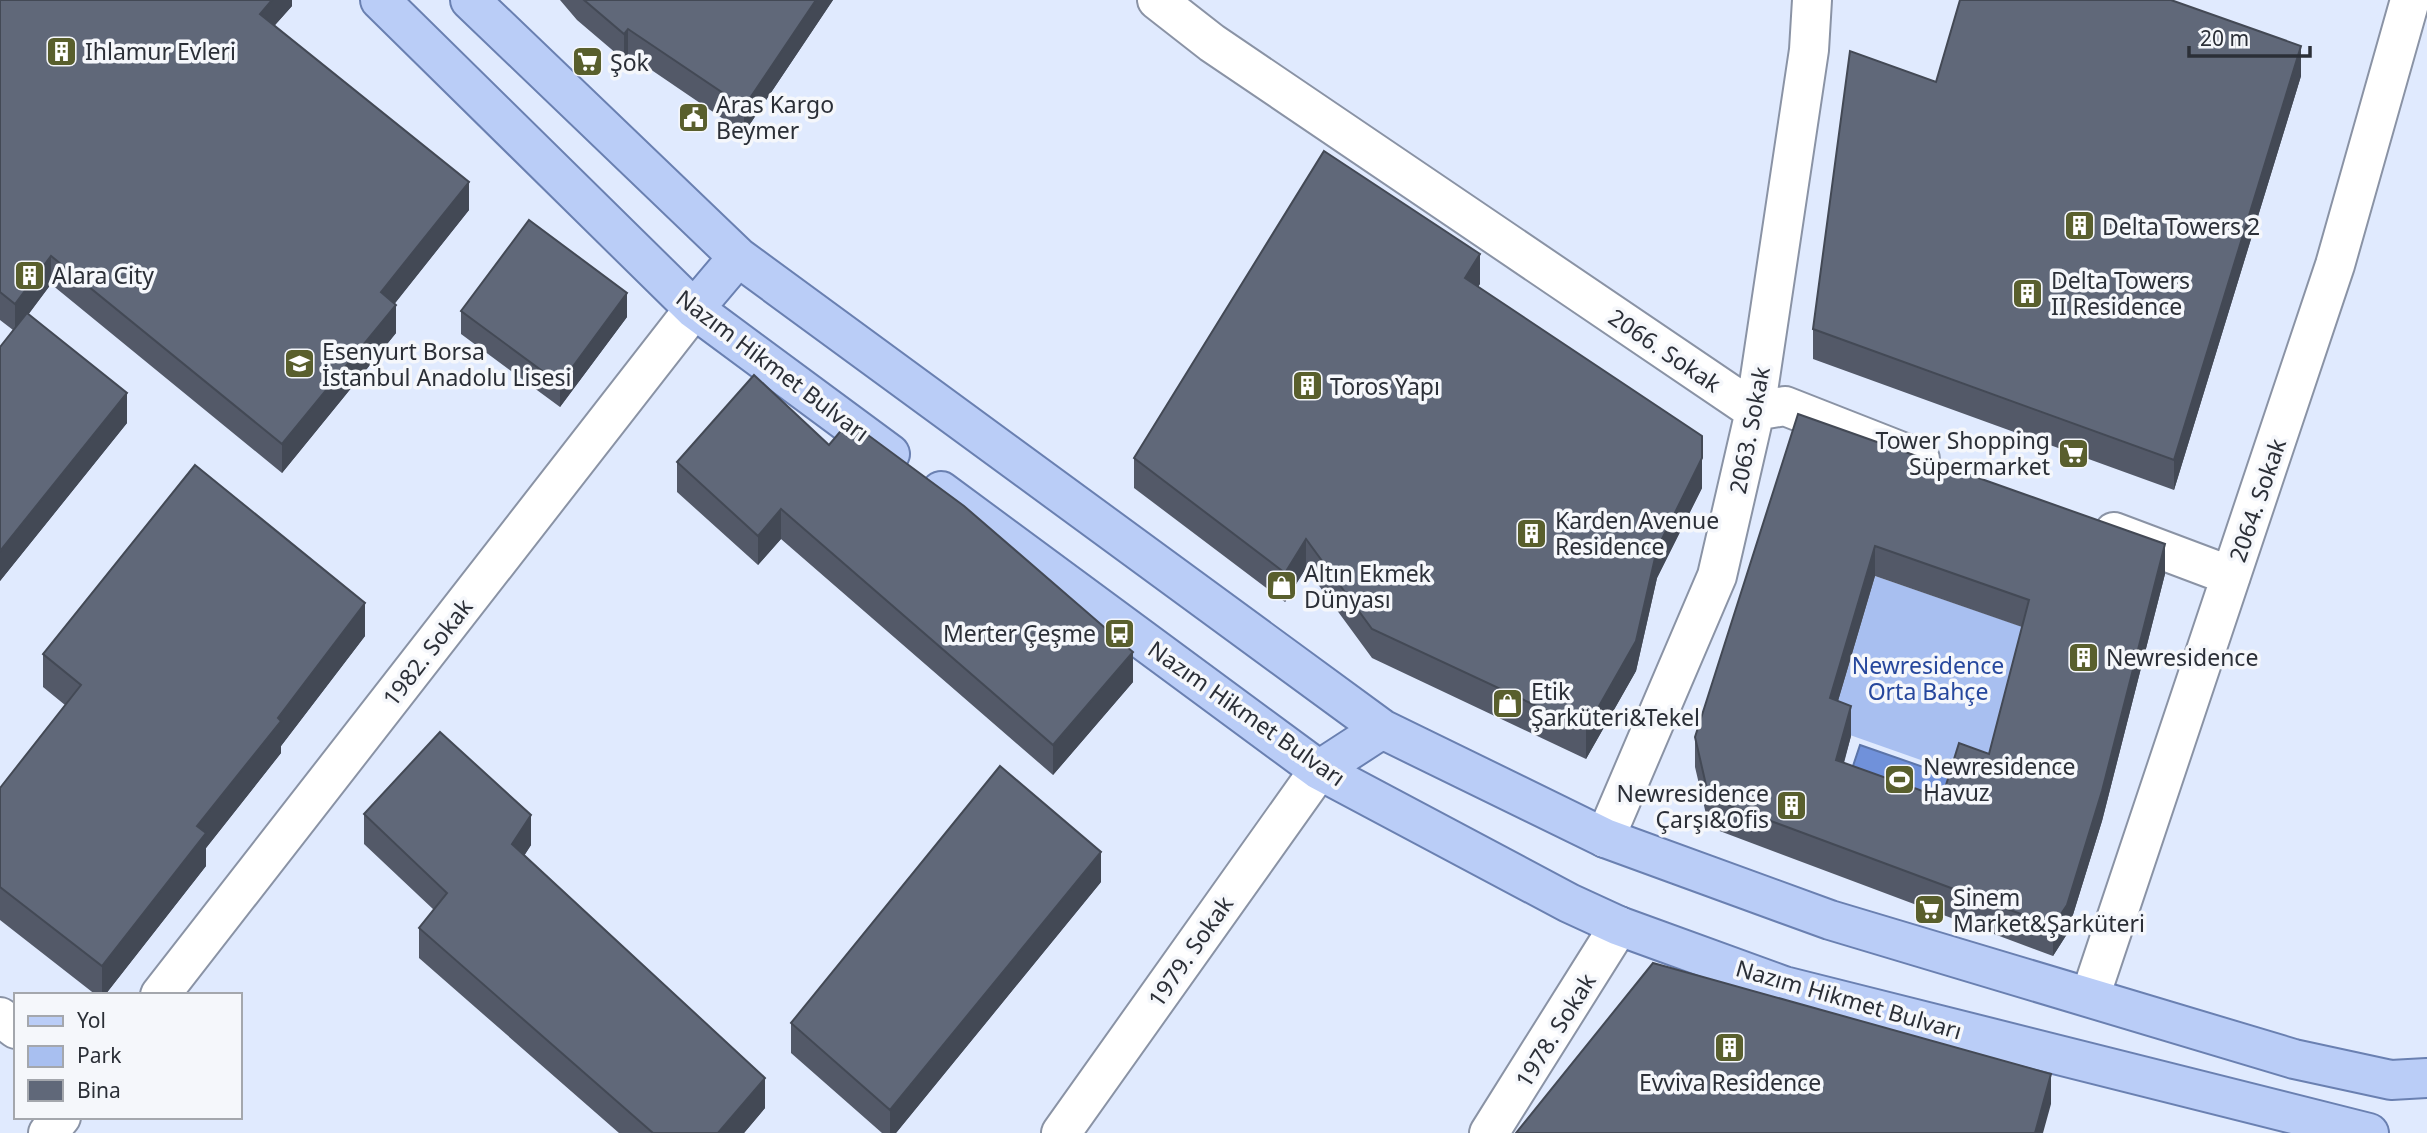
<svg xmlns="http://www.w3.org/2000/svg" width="2427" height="1133" viewBox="0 0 2427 1133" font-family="'Noto Sans',sans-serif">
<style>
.green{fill:#a8bff0}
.water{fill:#7091da;stroke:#5b74a9;stroke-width:2}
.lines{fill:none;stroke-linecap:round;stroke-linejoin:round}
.minor-casing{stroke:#8a93a5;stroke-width:42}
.major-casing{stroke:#6a80b1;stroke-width:42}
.minor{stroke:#fff;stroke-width:38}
.major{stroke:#bacdf7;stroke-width:38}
.wall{fill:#535968;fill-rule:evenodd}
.shaded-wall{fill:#434955}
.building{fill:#606879;stroke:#434955;stroke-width:2;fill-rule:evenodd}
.labels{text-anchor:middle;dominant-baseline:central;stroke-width:7;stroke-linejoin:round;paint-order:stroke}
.poi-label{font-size:23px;fill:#2b2f37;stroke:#f5f7fb;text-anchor:start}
.street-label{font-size:23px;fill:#2b2f37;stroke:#f5f7fb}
.park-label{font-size:23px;fill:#26479d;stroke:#f5f7fb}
</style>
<rect width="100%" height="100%" fill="#e0eafe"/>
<path class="green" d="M1875,576l154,53 -40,155 -159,-56z"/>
<path class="water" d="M1860,745l92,32 -13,36 -91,-32z"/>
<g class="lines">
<defs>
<path id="minor" d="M1157,0l55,43 543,368 30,-5 135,53
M2114,532l117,44
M1605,838l112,-262 38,-165 54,-361 3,-50
M160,995l534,-686
M2090,997l245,-732 75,-265
M0,1017l16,12
M48,1133l13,-16
M1061,1133l258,-363
M1489,1133l130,-207"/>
<path id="major" d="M380,0l314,309 196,145
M470,0l268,257 644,472 223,109 225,82 464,139 97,21 36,-2
M694,309l44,-52
M941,491l378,279 250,133 50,23 165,60 585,147
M1319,770l63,-41"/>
</defs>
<use href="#minor" class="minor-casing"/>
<use href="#major" class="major-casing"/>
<use href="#minor" class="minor"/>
<use href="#major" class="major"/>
</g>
<path class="wall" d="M0,0h292v6l-18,20 195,184 -75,94 2,29 -114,140 -231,-189 -23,31 99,108 -127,158v-234l13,-17 -13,-10z
M560,0h273l-89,133 -116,-79 -4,6 -47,-40z
M2301,76l-127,414 -361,-131v-30l123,-247z
M1480,284l-2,2 224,202 -45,90 -21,93 -50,88 -214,-101 -66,-90 -21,34 -151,-114v-30z
M461,311l166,6 -67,90 -99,-73z
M1798,414l367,160 -63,247 -35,113 -14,22 -344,-129 -14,-60v-30zM1875,576l147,51 -33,127 -47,44 -98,-35 7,-27 -13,-35z
M829,445l304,237 -80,93 -272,-236 -23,26 -81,-73v-30z
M365,636l-84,110v7l-75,95v18l-101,129h-9l-96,-75v-132l65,-83 -22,-18v-33z
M364,814l167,31 -7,11 241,252 -21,25h-125l-200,-175v-30l15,-18 -70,-66z
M1101,882l-205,251h-14l-91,-80v-30z"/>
<path class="shaded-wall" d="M272,0h20v6l-32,36v-28z
M816,0h17l-89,133v-26z
M628,29v25l-4,6v-26z
M2301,46v30l-127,414v-30z
M469,182v28l-88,111v-29z
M1480,254v30l-15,24v-30z
M51,256v28l-36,48v-28z
M627,293v24l-67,90v-23z
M396,305v28l-114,140v-29z
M127,393v30l-127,158v-30z
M1702,436v52l-45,90 -21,93 -50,88v-30z
M781,509v30l-23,26v-29z
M1306,539v29l-21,34v-29z
M2165,544v30l-63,247 -35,113 -14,22v-30z
M1875,546v30l-45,152v-30z
M365,603v33l-84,110v7l-75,95v18l-101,129h-3v-29l95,-140 81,-108z
M1133,652v30l-80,93v-30z
M1851,706v30l-15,54v-30z
M531,815v30l-19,29v-30z
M1101,852v30l-205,251h-6v-23z
M2051,1074v30l-8,29h-8z
M765,1078v30l-21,25h-26z"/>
<path class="building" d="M0,0h272l-12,14 209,168 -88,110 15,13 -114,139 -231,-188 -36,48 -15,-12z
M584,0h232l-72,107 -116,-78 -4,5z
M1960,0h211l130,46 -127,414 -361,-131 37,-278 86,31z
M1324,151l156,103 -15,24 237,158v22l-45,91 -21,92 -50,88 -214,-100 -66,-90 -21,34 -151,-115z
M529,220l98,73 -67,91 -99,-73z
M27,313l100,80 -127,158v-204z
M754,375l75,70 20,-24 115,85 169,146 -80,93 -272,-236 -23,27 -81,-74z
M1798,414l367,130 -63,247 -35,114 -14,21 -344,-128 -14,-61zM1875,546l154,54 -40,154 -30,-11 -17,55 -106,-38 15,-54 -21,-8z
M195,465l170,138 -87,115 3,3 -84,105 9,7 -104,133 -102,-79v-99l81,-103 -38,-31z
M440,732l91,83 -19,29 253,234 -47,55h-65l-234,-205 28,-35 -83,-79z
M1000,766l101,86 -211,258 -99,-87z
M1653,963l398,111 -16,59h-519z"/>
<defs>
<symbol id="building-square" viewBox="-11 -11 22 22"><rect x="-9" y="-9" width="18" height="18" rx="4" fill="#595f2d" stroke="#f5f7fb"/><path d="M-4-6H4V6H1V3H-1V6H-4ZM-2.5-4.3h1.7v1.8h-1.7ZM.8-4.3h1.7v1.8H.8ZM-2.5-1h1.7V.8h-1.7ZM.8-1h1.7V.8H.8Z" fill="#fff"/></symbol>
<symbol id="supermarket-square" viewBox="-11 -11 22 22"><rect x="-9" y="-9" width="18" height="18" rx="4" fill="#595f2d" stroke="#f5f7fb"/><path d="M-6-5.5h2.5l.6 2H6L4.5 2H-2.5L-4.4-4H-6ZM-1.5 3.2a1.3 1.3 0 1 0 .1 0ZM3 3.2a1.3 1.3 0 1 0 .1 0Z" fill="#fff"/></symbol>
<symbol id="civic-square" viewBox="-11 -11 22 22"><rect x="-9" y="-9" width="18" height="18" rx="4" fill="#595f2d" stroke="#f5f7fb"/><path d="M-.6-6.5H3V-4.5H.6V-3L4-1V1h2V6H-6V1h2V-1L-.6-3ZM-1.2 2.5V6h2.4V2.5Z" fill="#fff"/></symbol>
<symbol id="school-square" viewBox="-11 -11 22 22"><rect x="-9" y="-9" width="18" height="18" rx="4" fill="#595f2d" stroke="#f5f7fb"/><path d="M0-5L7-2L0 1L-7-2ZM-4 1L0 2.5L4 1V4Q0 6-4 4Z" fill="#fff"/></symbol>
<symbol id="shop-square" viewBox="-11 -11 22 22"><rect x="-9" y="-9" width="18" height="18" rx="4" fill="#595f2d" stroke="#f5f7fb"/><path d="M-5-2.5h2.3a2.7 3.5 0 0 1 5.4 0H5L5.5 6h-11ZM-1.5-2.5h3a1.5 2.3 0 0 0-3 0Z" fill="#fff"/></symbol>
<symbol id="bus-square" viewBox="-11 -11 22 22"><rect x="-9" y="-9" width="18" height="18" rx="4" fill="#595f2d" stroke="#f5f7fb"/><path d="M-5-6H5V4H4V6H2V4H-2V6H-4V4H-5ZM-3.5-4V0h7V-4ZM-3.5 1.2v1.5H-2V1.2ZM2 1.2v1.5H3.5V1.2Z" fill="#fff"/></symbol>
<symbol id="stadium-square" viewBox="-11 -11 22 22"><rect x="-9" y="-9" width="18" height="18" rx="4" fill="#595f2d" stroke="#f5f7fb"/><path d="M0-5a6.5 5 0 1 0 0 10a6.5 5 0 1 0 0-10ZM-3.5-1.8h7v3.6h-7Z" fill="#fff"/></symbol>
</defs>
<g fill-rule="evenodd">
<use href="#building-square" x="44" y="34" width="35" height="35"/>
<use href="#supermarket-square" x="570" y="44" width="35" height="35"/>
<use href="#civic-square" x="676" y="100" width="35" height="35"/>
<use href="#building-square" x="2062" y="208" width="35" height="35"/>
<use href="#building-square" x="12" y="258" width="35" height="35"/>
<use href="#building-square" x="2010" y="276" width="35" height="35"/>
<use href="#school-square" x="282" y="346" width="35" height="35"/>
<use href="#building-square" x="1290" y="368" width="35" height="35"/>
<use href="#supermarket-square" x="2056" y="436" width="35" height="35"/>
<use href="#building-square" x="1514" y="516" width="35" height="35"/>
<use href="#shop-square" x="1264" y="568" width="35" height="35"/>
<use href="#bus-square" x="1102" y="616" width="35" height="35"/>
<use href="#building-square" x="2066" y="640" width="35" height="35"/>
<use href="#shop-square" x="1490" y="686" width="35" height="35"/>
<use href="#stadium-square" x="1882" y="762" width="35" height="35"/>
<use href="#building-square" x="1774" y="788" width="35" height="35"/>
<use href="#supermarket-square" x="1912" y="892" width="35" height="35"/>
<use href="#building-square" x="1712" y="1030" width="35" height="35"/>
</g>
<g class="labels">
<g class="poi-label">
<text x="85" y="51">Ihlamur Evleri</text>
<text x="610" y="62">Şok</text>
<text x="716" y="104">Aras Kargo<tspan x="716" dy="26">Beymer</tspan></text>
<text x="2102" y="226">Delta Towers 2</text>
<text x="52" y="275">Alara City</text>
<text x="2051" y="280">Delta Towers<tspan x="2051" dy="26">II Residence</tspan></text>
<text x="322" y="351">Esenyurt Borsa<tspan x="322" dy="26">İstanbul Anadolu Lisesi</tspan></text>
<text x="1330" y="386">Toros Yapı</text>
<text x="2050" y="440" text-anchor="end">Tower Shopping<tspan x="2050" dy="26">Süpermarket</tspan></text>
<text x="1555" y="520">Karden Avenue<tspan x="1555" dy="26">Residence</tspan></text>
<text x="1304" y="573">Altın Ekmek<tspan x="1304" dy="26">Dünyası</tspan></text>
<text x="1096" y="633" text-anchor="end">Merter Çeşme</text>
<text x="2106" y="657">Newresidence</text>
<text x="1531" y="691">Etik<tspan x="1531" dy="26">Şarküteri&amp;Tekel</tspan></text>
<text x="1923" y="766">Newresidence<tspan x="1923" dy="26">Havuz</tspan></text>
<text x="1769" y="793" text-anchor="end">Newresidence<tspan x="1769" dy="26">Çarşı&amp;Ofis</tspan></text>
<text x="1953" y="897">Sinem<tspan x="1953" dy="26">Market&amp;Şarküteri</tspan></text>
<text x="1730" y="1082" text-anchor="middle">Evviva Residence</text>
</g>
<g class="street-label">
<text transform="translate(1665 350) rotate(34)">2066. Sokak</text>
<text transform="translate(773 365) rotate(37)">Nazım Hikmet Bulvarı</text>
<text transform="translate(1749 430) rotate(-79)">2063. Sokak</text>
<text transform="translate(2257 500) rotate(-71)">2064. Sokak</text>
<text transform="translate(427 652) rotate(-52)">1982. Sokak</text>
<text transform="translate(1247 713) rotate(35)">Nazım Hikmet Bulvarı</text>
<text transform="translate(1190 951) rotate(-55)">1979. Sokak</text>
<text transform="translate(1849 999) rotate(16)">Nazım Hikmet Bulvarı</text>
<text transform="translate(1555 1030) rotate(-58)">1978. Sokak</text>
</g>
<g class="park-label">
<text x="1928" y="665">Newresidence<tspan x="1928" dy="26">Orta Bahçe</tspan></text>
</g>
</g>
<rect x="14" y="993" width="228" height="126" fill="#f5f7fb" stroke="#a4a7ad" stroke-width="2"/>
<rect x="28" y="1016" width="35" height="10" fill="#bacdf7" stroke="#a4a7ad" stroke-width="2"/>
<text x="77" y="1028" font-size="21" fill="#2b2f37">Yol</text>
<rect x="28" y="1046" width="35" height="21" fill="#a8bff0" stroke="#a4a7ad" stroke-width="2"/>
<text x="77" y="1063" font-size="21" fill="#2b2f37">Park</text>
<rect x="28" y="1080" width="35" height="21" fill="#606879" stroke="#a4a7ad" stroke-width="2"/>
<text x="77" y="1098" font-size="21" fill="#2b2f37">Bina</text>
<path d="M2189 46v10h121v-10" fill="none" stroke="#2b2f37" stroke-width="3.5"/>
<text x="2200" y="46" font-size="21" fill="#2b2f37" stroke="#f5f7fb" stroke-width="5" paint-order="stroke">20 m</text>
</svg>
